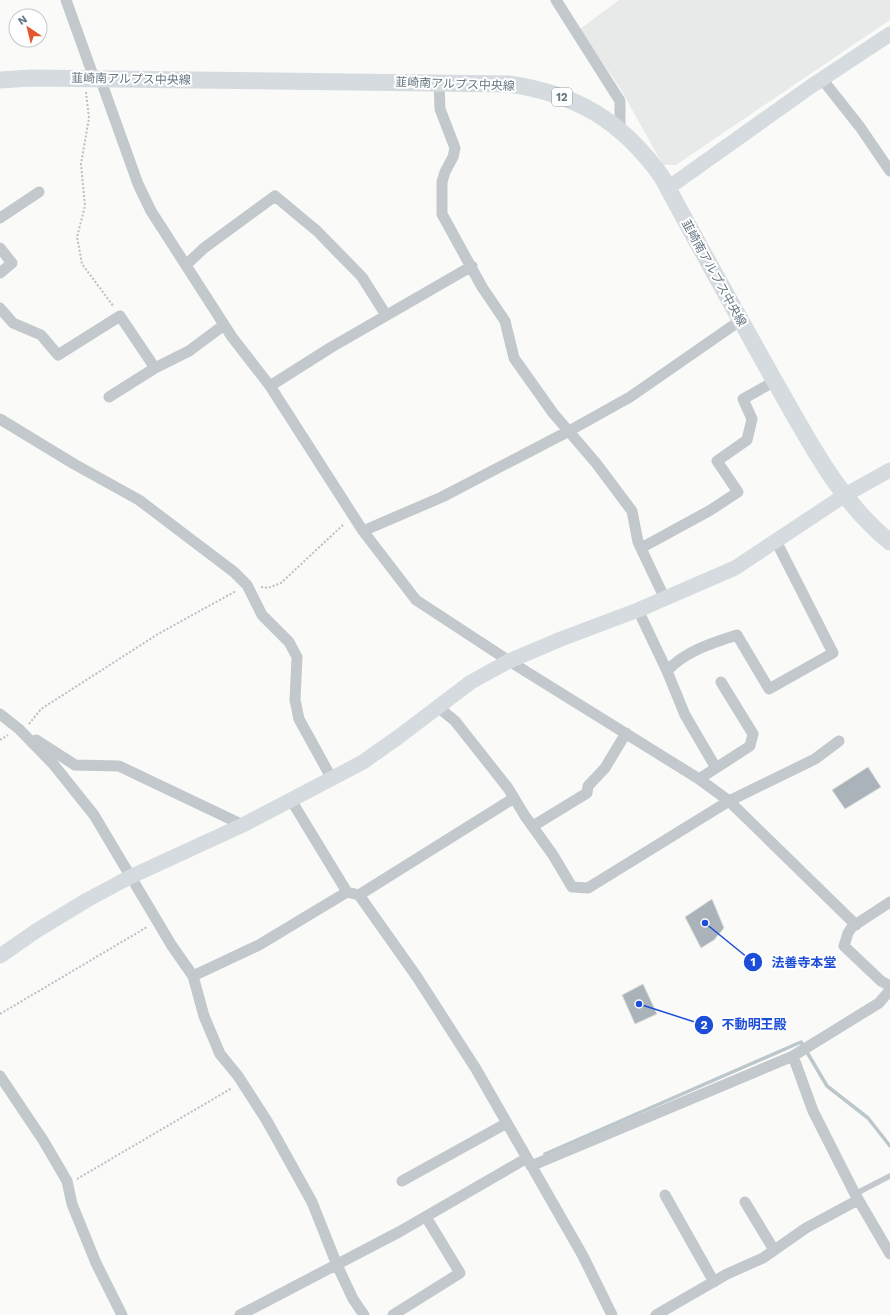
<svg xmlns="http://www.w3.org/2000/svg" width="890" height="1315" viewBox="0 0 890 1315" font-family="'Work Sans','Noto Sans JP',sans-serif">
<style>
.built{fill:#e8e9e9}
.lines{fill:none;stroke-linecap:round;stroke-linejoin:round}
.stream{stroke:#bbc7cb;stroke-width:3.5}
.building{fill:#aab3b9;stroke:#dcdcda}
.path{stroke:#bbbfc2;stroke-width:2;stroke-dasharray:2 2;stroke-linecap:butt}
.lane{stroke:#c3c8cc;stroke-width:5.5}
.street{stroke:#c3c8cc;stroke-width:11}
.secondary{stroke:#d6dbdf;stroke-width:15}
.primary{stroke:#d6dbdf;stroke-width:17}
.labels{text-anchor:middle;dominant-baseline:central;stroke-width:4;stroke-linejoin:round;paint-order:stroke}
.shield{fill:#fff;stroke:#939fa8;stroke-width:1}
.shield-label{font-size:11px;font-weight:bold;fill:#657683}
.street-label{font-size:12px;fill:#657683;stroke:#fff}
.leader{fill:none;stroke:#1d4ed8;stroke-width:1.5}
.callout-dot{fill:#1d4ed8;stroke:#fff;stroke-width:1.5}
.mark-label{font-size:12px;text-anchor:middle;font-weight:bold;fill:#fff}
.callout-label{font-size:13px;text-anchor:middle;font-weight:bold;fill:#1d4ed8;stroke:#fff;stroke-width:4;stroke-linejoin:round;paint-order:stroke}
</style>
<rect width="100%" height="100%" fill="#fafaf8"/>
<path class="built" d="M619,0h271v20l-214,145h-13l-43,-77 -40,-59z"/>
<g class="lines">
<path class="stream" d="M545,1154l256,-112 26,44 41,32 22,28"/>
</g>
<path class="building" d="M868,767l13,20 -36,22 -13,-19z
M712,899l12,29 -10,12 -13,8 -16,-31z
M643,984l14,30 -22,10 -13,-29z"/>
<g class="lines">
<path class="path" d="M86,92l3,26 -8,46 4,42 -8,31 5,27 32,43
M261,587l7,1 13,-5 63,-59
M29,724l12,-15 117,-75 78,-43
M0,740l8,-5
M0,1014l147,-87
M77,1179l155,-91"/>
<path class="lane" d="M855,1194l35,-18"/>
<path class="street" d="M66,0l28,78
M556,0l64,101v28
M100,78l38,106 13,27 81,126 38,49 93,145 53,69 93,61 190,118 30,22 127,124
M822,79l38,48 30,44
M439,82l1,27 15,39 -2,9 -8,15 -3,10v32l40,73 23,34 9,37 39,55 43,50 36,48 6,31 27,57
M0,218l39,-26
M0,248l12,15 -12,10
M186,265l18,-17 71,-52 42,35 45,46 24,38
M0,308l13,15 28,12 17,20 62,-39 35,52 34,-17 35,-26
M270,386l60,-38 142,-82
M109,397l46,-29
M0,419l74,45 65,36 95,72 13,13 15,30 27,27 8,15 -2,43 4,19 33,60
M363,531l79,-34 127,-66 61,-34 111,-77
M641,548l68,-37 29,-19 -21,-31 30,-21 5,-21 -9,-20 32,-18
M638,610l29,61
M438,707l17,14 53,67 17,28 28,39 19,32 16,1 141,-87 86,-42 24,-18
M0,714l19,15 35,36 40,50 78,131 21,30 11,40 16,38 18,22 29,45 45,81 25,63 16,34 11,16
M36,740l39,25 44,1 124,59
M716,768l-31,-53 -18,-44c18,-20 45,-28 70,-36l32,54 64,-36 -57,-112
M699,779l51,-33 3,-12 -32,-52
M291,800l56,92 12,3 58,82 59,92 107,187 29,59
M533,826l54,-33 1,-7 17,-18 21,-35
M359,895l155,-97
M890,902l-38,25 -4,6 -4,13 37,35 9,5
M193,976l66,-31 88,-53
M793,1056l20,55 42,83 35,60
M0,1076l43,64 24,41 5,23 24,59 26,52
M531,1166l262,-110 86,-53 11,-13
M402,1181l105,-58
M665,1195l49,87
M745,1202l29,48
M240,1315l159,-83 128,-74
M393,1315l67,-42 -34,-56
M656,1315l71,-41 36,-16 43,-30 52,-28"/>
<path class="secondary" d="M668,188l142,-101 80,-53
M0,956l36,-25 51,-31 43,-23 113,-52 120,-63 34,-24 74,-56 38,-21 52,-22 77,-29 97,-42 110,-73 45,-25"/>
<path class="primary" d="M0,80l31,-2 478,6c68,10 113,37 153,93 35,66 72,131 108,196 34,58 66,126 120,169"/>
</g>
<g class="labels">
<rect class="shield" x="552" y="88" width="20" height="18" rx="3"/>
<g class="shield-label">
<text x="562" y="97">12</text>
</g>
<g class="street-label">
<text transform="translate(131 79) rotate(1)">韮崎南アルプス中央線</text>
<text transform="translate(455 84) rotate(2)">韮崎南アルプス中央線</text>
<text transform="translate(714 273) rotate(61)">韮崎南アルプス中央線</text>
</g>
</g>
<path class="leader" d="M705 923L753 962M639 1004L704 1025"/>
<g class="callout-dot">
<circle cx="705" cy="923" r="4"/>
<circle cx="639" cy="1004" r="4"/>
<circle cx="753" cy="962" r="10"/>
<circle cx="704" cy="1025" r="10"/>
</g>
<g class="mark-label">
<text x="753" y="966">1</text>
<text x="704" y="1029">2</text>
</g>
<g class="callout-label">
<text x="804" y="967">法善寺本堂</text>
<text x="754" y="1029">不動明王殿</text>
</g>
<g transform="translate(28 28) rotate(325)"><circle r="19" fill="#ffffff" stroke="#c1c8cd"/>
<path d="M0-3L7 15L0 10L-7 15Z" fill="#e4572e"/>
<text y="-6" font-size="11" font-weight="bold" text-anchor="middle" fill="#657683">N</text>
</g>
</svg>
